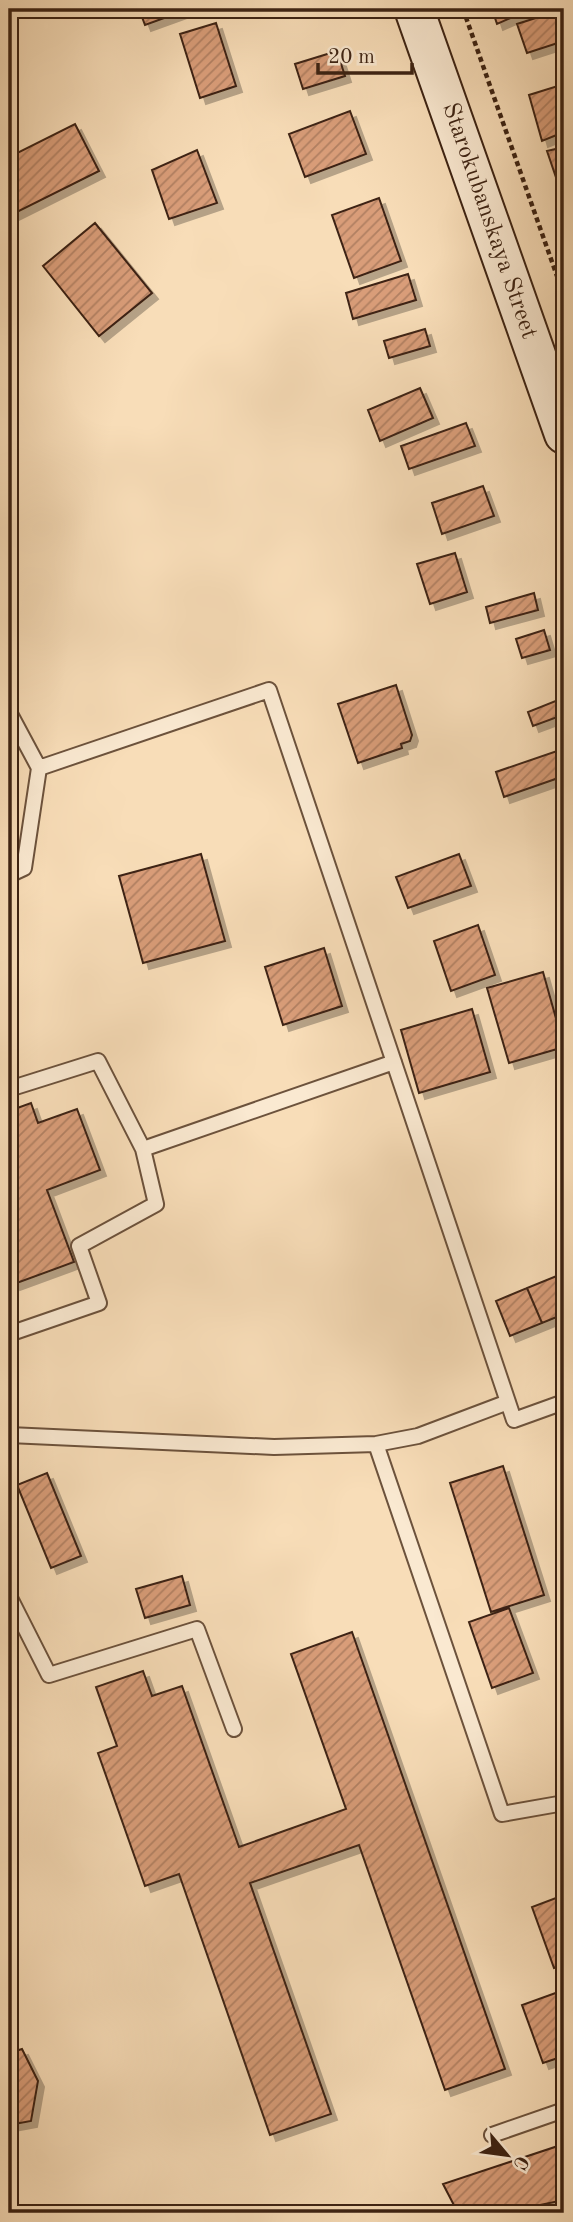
<svg xmlns="http://www.w3.org/2000/svg" width="573" height="2222" viewBox="0 0 573 2222" font-family="'Old Standard TT',serif">
<style>
.building{fill:url(#building-hatch);stroke:#3d2313;stroke-width:2;filter:url(#shadow)}
.lines{fill:none;stroke-linecap:round;stroke-linejoin:round}
.lane-casing{stroke:#6c523c;stroke-width:18}
.secondary-casing{stroke:#3d2313;stroke-width:42}
.path{stroke:#3d2313;stroke-width:4.5;stroke-dasharray:5 3.5;stroke-linecap:butt}
.lane{stroke:#fae9d1;stroke-width:14}
.secondary{stroke:#fae9d1;stroke-width:38}
.labels{text-anchor:middle;dominant-baseline:central;stroke-width:5;stroke-linejoin:round;paint-order:stroke}
.street-label{font-size:24px;fill:#3d2313;stroke:#fae9d1}
</style>
<defs>
<pattern id="building-hatch" width="6" height="6" patternUnits="userSpaceOnUse" patternTransform="scale(1.75)"><rect width="6" height="6" fill="#d99d79"/><path d="M-1 1l2-2M0 6l6-6M5 7l2-2" fill="none" stroke="#b18062"/></pattern>
<filter id="shadow"><feDropShadow dx="6" dy="6" stdDeviation="0" flood-color="#0004"/></filter>
</defs>
<rect width="100%" height="100%" fill="#f8ddb8"/>
<filter id="stains"><feTurbulence type="fractalNoise" baseFrequency=".00286" numOctaves="4"/><feColorMatrix values="0 0 0 0 .2 0 0 0 0 .09 0 0 0 0 .02 0 0 0 .5 -.17"/></filter>
<radialGradient id="worn" r=".72"><stop offset=".6" stop-color="#630" stop-opacity="0"/><stop offset="1" stop-color="#630" stop-opacity=".3"/></radialGradient>
<path class="building" d="M139,9h50l-44,16z
M492,9h39l-34,15z
M564,9v32l-37,12 -10,-29z
M216,23l20,63 -36,12 -20,-64z
M337,51l8,25 -42,13 -8,-25z
M564,84v48l-22,9 -13,-46z
M350,111l16,43 -61,23 -16,-43z
M75,124l24,47 -90,45v-59z
M564,147v47l-2,1 -15,-44z
M197,150l20,53 -48,16 -17,-49z
M379,198l22,63 -47,17 -22,-63z
M95,223l57,70 -53,43 -56,-70z
M408,274l8,26 -63,19 -7,-26z
M425,329l5,17 -41,12 -5,-17z
M420,388l13,30 -53,23 -12,-31z
M466,423l9,23 -66,23 -8,-23z
M483,486l11,30 -52,18 -10,-31z
M455,553l12,39 -37,12 -13,-40z
M534,593l4,17 -48,13 -4,-16z
M544,630l6,20 -28,8 -6,-19z
M396,685l16,50 -2,6 -9,3 1,4 -44,15 -20,-59z
M558,700l5,15 -30,11 -5,-14z
M557,751l7,25 -60,21 -8,-25z
M201,854l24,87 -82,22 -24,-87z
M459,854l12,32 -63,22 -12,-31z
M478,925l17,50 -44,16 -17,-50z
M324,948l18,58 -59,19 -18,-58z
M543,972l21,75 -55,16 -22,-75z
M472,1009l18,63 -71,21 -18,-63z
M31,1103l7,20 39,-14 23,61 -53,20 27,72 -60,22 -3,-8h-2v-165z
M564,1273v41l-22,9 -15,-35z
M527,1288l15,35 -32,13 -14,-35z
M503,1466l41,129 -53,17 -41,-129z
M47,1473l34,83 -30,12 -34,-83z
M182,1576l8,29 -45,13 -9,-29z
M509,1608l24,65 -41,15 -23,-66z
M352,1632l153,437 -60,21 -86,-245 -109,38 81,231 -61,21 -91,-261 -34,12 -47,-133 19,-7 -21,-59 47,-16 9,25 30,-10 57,161 107,-38 -55,-155z
M564,1895v70l-10,3 -22,-61z
M564,1990v66l-21,7 -21,-58z
M22,2049l16,32 -7,40 -22,4v-72z
M564,2144v56l-62,13h-44l-15,-29z"/>
<g class="lines">
<defs>
<path id="lane" d="M9,712l30,56 -15,100 -15,7
M39,768l230,-78 245,730 50,-18
M9,1089l89,-28 45,88 251,-87
M9,1334l90,-31 -20,-57 77,-42 -13,-55
M9,1435l265,12 102,-3 42,-8 90,-34
M376,1444l126,370 62,-11
M9,1596l40,79 148,-46 37,100
M492,2135l72,-25"/>
<path id="secondary" d="M414,9l150,425"/>
</defs>
<use href="#lane" class="lane-casing"/>
<use href="#secondary" class="secondary-casing"/>
<path class="path" d="M463,9l101,287"/>
<use href="#lane" class="lane"/>
<use href="#secondary" class="secondary"/>
</g>
<g class="labels">
<g class="street-label">
<text transform="translate(489 221) rotate(71)">Starokubanskaya Street</text>
</g>
</g>
<rect width="573" height="2222" fill="none" stroke="#f8ddb8" stroke-width="35"/>
<rect x="10" y="10" width="552" height="2201" fill="none" stroke="#3d2313" stroke-width="3.5"/>
<rect x="18" y="18" width="538" height="2187" fill="none" stroke="#3d2313" stroke-width="2"/>
<g transform="translate(507 2155) rotate(119)" stroke="#fae9d1" stroke-width="5" paint-order="stroke">
<path d="M0-5L12 26L0 18L-12 26Z" fill="#3d2313"/>
<text y="-10" font-size="19" font-weight="bold" text-anchor="middle" fill="#3d2313">С</text>
</g>
<path d="M318 63v10h94v-10" fill="none" stroke="#3d2313" stroke-width="3.5"/>
<text x="328" y="63" font-size="21" fill="#3d2313" stroke="#fae9d1" stroke-width="5" paint-order="stroke">20 m</text>
<rect width="100%" height="100%" filter="url(#stains)"/>
<rect width="100%" height="100%" fill="url(#worn)"/>
</svg>
